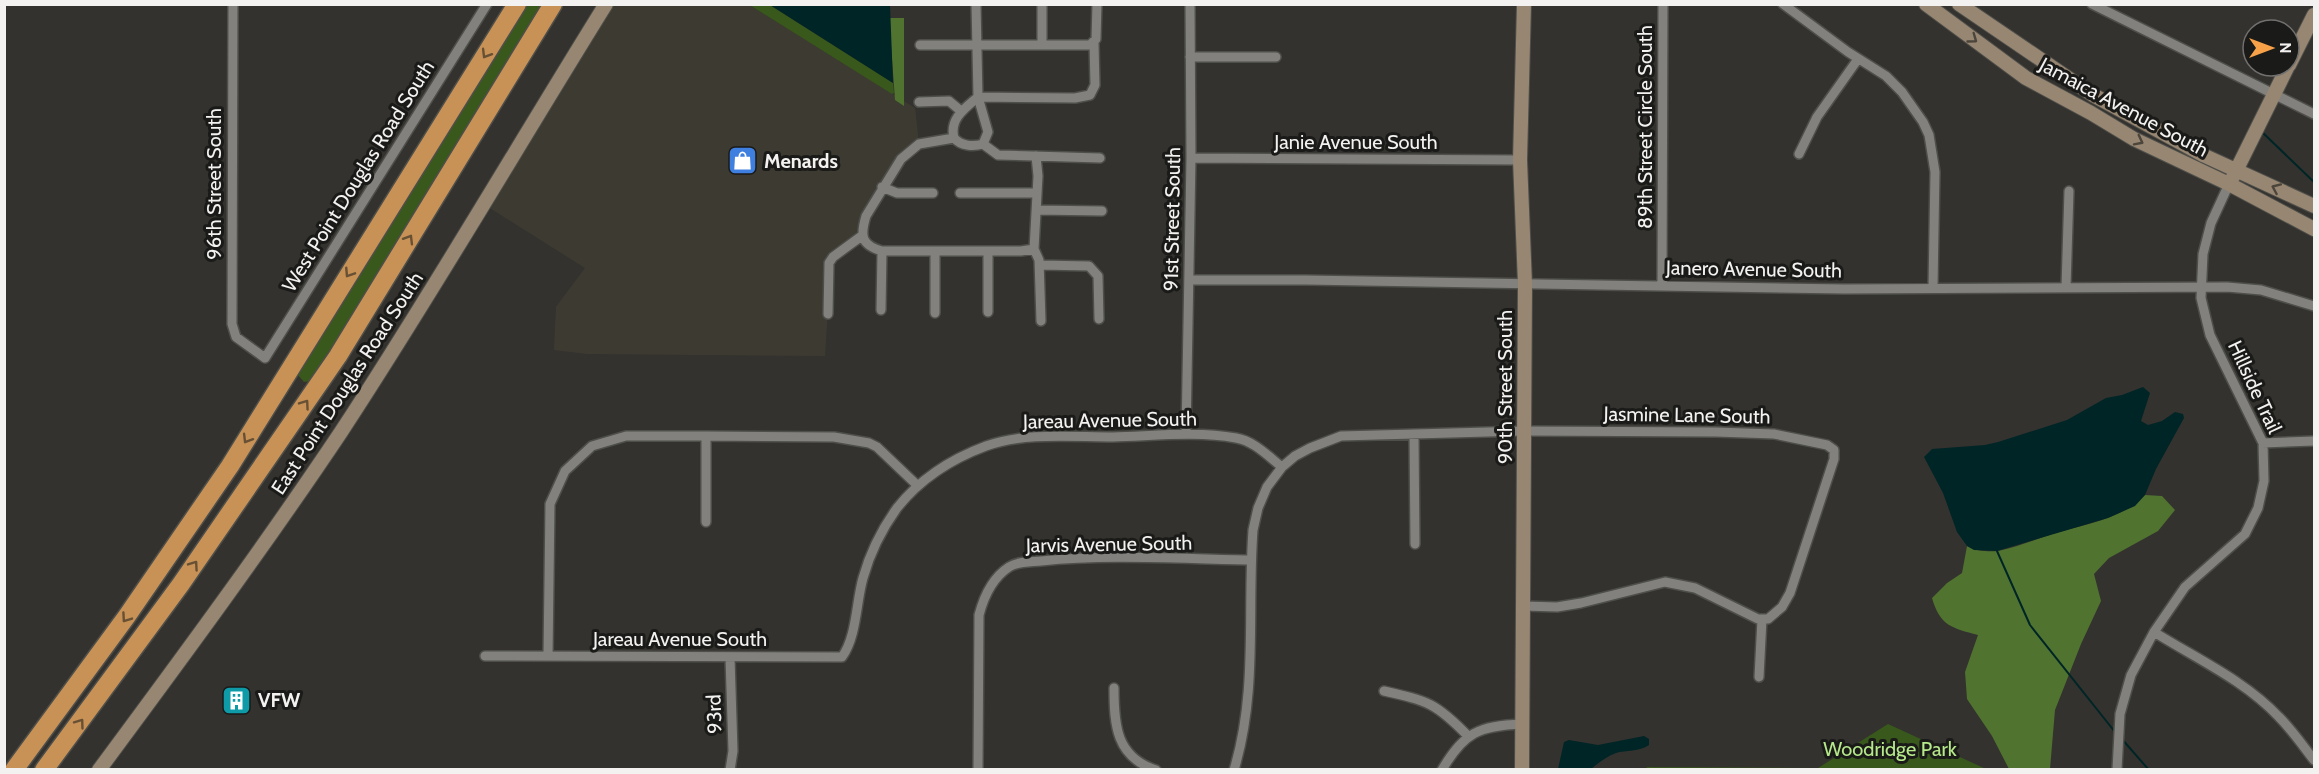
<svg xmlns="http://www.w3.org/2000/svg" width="2319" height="774" viewBox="0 0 2319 774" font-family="Cabin,sans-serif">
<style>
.built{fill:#3d3b31}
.green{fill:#39581c}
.forest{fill:#507330}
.water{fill:#002526}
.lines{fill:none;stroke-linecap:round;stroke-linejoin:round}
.stream{stroke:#002526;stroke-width:2}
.street-casing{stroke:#4e4e4a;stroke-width:12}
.secondary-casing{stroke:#4e4e4a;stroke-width:16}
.highway-casing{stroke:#4e4e4a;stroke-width:21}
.street{stroke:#82817d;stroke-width:9}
.secondary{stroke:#978671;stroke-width:14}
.highway{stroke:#c89256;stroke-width:18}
.oneway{stroke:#4c453c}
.oneway2{stroke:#685034}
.labels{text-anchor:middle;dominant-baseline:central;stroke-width:6;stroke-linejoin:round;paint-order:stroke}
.street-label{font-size:20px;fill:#f3f2f0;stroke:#1a1a18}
.poi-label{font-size:20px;font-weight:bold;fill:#f3f2f0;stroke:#1a1a18;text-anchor:start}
.park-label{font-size:20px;fill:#b5e98a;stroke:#1a1a18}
</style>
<rect width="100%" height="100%" fill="#33322e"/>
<path class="built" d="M606,5h146l-1,1 164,102 4,36 -18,15 -35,57 -3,19 -32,23 -6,98 -238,-2 -33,-4 2,-43 29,-39 -100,-63z"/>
<path class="green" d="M526,5h19l-234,376 -7,1 -7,-8z
M752,5h18l123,78 1,10 -2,1 -141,-88z
M1888,724l98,45h-343l5,-2 170,1z"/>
<path class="forest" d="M889,18h15v88l-9,-6z
M2145,495l17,1 13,14 -17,21 -49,27 -15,16 7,27 -20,43 -26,66 -5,59h-41l-17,-33 -25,-37 -2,-27 13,-37c-26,-7 -38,-9 -46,-37l15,-15 15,-10 5,-27c9,5 21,6 31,5 19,-4 36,-11 54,-17 32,-10 69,-14 93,-39z"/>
<path class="water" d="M770,5h120l3,78z
M2143,387l7,6 -9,28 7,4 14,-4 13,-9 8,2 1,4 -28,51 -11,26 -10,11 -27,12 -111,33 -23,-1 -7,-4 -10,-14 -14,-39 -19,-36 8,-8 53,-4 13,-3 69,-22 39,-22 16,-3z
M1644,736l5,3v6c-10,7 -23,5 -33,8 -10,4 -18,10 -25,16h-33l6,-27 5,-2 29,5z"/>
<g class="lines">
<path class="stream" d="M2262,132l52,50
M1997,551l33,74 85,107
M2121,738l28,32"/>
<defs>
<path id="street" d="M233,4l-1,320 4,13 29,21 222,-354
M976,4l2,93 10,35 -5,12c-10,3 -22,2 -29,-6 -5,-19 11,-30 24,-41l97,1 15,-3 5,-10 -1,-42
M1783,4l65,48 38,24 16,16 21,30 6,13 6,37 -2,115
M2092,4l222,110
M1042,44v-40
M920,45h170l6,-6 1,-35
M1190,57h86
M919,102l30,-1 12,10
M954,138l-35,6 -18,15 -35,57c-6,20 -5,29 16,35h139l13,-2
M983,144l15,11 102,3
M1799,154l18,-37 41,-58
M1036,156l2,20 -4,73 5,11 2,61
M1191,158l329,2
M882,187l15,6h36
M960,193h77
M1037,210l65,1
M935,251v62
M988,251v61
M1040,265l49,1 9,10 1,43
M1189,280h117l538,9 383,-2 34,3 53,16
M1662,285l1,-281
M2066,287l3,-96
M881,310l1,-59
M828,314l1,-51 4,-6 30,-22
M1186,434l5,-276 -1,-154
M1414,435l1,109
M706,436v86
M2263,443l51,-2
M2154,632c43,27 90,48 125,85 13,13 24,29 35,43
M485,656l357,1c15,-21 14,-55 21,-79 7,-25 19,-49 34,-70 23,-29 54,-49 89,-62 40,-14 85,-9 127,-9 41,-1 83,-6 123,1 18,3 32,18 46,29
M548,656l2,-152 15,-33 27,-25 34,-10h80l128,1 35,6 8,4 41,39
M730,658l3,93 -3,19
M1759,677l3,-58
M1114,688c0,37 2,69 42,82
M1384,691c44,10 52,12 84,45
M978,770l1,-155c5,-19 13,-37 30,-48 9,-6 22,-5 32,-6 69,-7 140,-2 210,-1
M1234,770c24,-79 13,-159 19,-240l5,-22 9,-21 15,-20 13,-11 15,-8 31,-12 183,-5 192,1 58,2 53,11 7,5v9l-44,134 -8,14 -14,12h-10l-63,-31 -30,-6 -84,21 -24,4 -33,-1
M1442,770c22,-38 37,-44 80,-46
M2117,770l3,-56 11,-39 23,-43 31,-45 60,-53 13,-26 6,-27 -1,-38 -53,-108 -9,-37 2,-44 8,-31 18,-39"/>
<path id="secondary" d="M1926,4l100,74 65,35 43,26 95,45 85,45
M1959,4l134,91 112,61 109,50
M2289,65l25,-50
M2233,177l55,-111
M99,770c83,-112 165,-223 242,-338 92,-140 176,-285 265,-428
M1522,770l3,-486 -5,-124 4,-156"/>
<path id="highway" d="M14,770l113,-154 103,-150 287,-462
M44,770l137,-186 157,-228 215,-352"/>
</defs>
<use href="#street" class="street-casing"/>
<use href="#secondary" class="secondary-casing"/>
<use href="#highway" class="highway-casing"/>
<use href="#street" class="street"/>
<use href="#secondary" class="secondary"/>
<use href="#highway" class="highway"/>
</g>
<defs><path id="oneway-chevron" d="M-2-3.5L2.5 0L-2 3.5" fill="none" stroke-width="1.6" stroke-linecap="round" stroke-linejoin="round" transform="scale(1.5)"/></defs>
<g class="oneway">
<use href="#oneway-chevron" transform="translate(1973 39) rotate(36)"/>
<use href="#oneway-chevron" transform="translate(2139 141) rotate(27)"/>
<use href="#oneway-chevron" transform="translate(2276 188) rotate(-156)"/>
</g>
<g class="oneway2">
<use href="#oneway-chevron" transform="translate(486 54) rotate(121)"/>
<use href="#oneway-chevron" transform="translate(409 239) rotate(-59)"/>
<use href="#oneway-chevron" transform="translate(349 273) rotate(123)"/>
<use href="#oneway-chevron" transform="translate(305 404) rotate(-55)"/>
<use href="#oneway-chevron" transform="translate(247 439) rotate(121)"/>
<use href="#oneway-chevron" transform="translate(194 565) rotate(-55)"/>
<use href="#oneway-chevron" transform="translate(126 618) rotate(125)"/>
<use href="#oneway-chevron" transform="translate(80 723) rotate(-54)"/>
</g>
<defs>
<symbol id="shop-square" viewBox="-11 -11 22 22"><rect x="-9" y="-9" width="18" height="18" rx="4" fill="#3f7fe0" stroke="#1a1a18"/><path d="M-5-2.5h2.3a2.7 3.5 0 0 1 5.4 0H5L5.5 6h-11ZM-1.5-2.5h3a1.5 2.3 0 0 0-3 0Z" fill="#fff"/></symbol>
<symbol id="building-square" viewBox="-11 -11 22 22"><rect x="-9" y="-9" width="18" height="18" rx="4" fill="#0f9aa8" stroke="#1a1a18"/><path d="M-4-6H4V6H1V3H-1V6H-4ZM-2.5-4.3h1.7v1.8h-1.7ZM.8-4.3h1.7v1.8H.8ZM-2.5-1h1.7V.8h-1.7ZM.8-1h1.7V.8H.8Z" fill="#fff"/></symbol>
</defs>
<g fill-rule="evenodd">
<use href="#shop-square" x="726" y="144" width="33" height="33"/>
<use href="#building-square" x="220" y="684" width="33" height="33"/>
</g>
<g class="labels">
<g class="street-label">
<text transform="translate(2124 107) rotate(28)">Jamaica Avenue South</text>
<text transform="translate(1645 127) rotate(-90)">89th Street Circle South</text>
<text x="1356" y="142">Janie Avenue South</text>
<text transform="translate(358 176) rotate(-58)">West Point Douglas Road South</text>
<text transform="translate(214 184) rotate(-90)">96th Street South</text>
<text transform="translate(1172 219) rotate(-89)">91st Street South</text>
<text transform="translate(1754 269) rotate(1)">Janero Avenue South</text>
<text transform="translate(347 383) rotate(-57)">East Point Douglas Road South</text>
<text transform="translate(1505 387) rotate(-90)">90th Street South</text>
<text transform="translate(2255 387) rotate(65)">Hillside Trail</text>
<text transform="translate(1687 415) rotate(1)">Jasmine Lane South</text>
<text transform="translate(1110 420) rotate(-1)">Jareau Avenue South</text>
<text transform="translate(1109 544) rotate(-1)">Jarvis Avenue South</text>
<text x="680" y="639">Jareau Avenue South</text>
<text transform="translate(714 714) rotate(-92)">93rd</text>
</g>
<g class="poi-label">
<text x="764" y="161">Menards</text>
<text x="258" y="700">VFW</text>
</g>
<g class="park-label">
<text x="1890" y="749">Woodridge Park</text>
</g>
</g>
<rect width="2319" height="774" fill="none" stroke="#f3f2f0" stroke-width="12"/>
<g transform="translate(2271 48) rotate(90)"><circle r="28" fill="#1a1a18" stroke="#71706e" stroke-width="1.5"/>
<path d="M0-4.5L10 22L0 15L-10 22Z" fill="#f7a148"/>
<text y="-9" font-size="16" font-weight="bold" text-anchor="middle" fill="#f3f2f0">N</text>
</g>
</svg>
